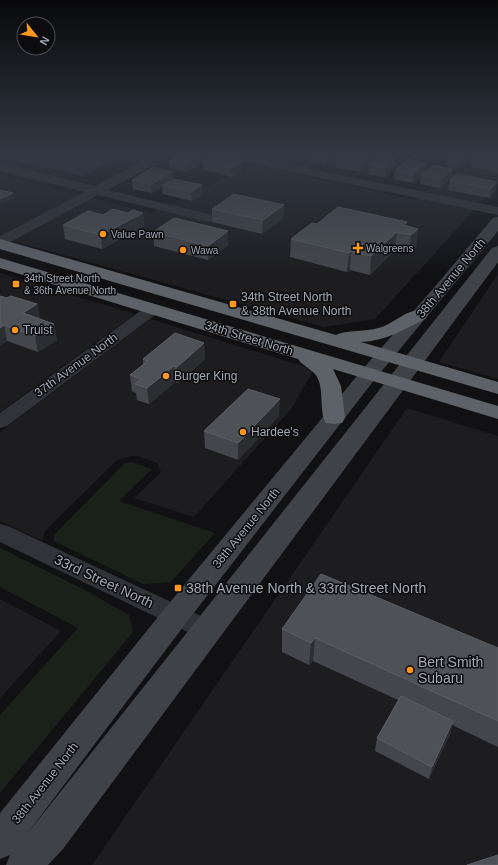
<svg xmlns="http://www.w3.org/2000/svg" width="498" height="865" viewBox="0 0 498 865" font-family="Arial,sans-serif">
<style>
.built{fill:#1d1d20}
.green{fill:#192119}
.water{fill:#263237}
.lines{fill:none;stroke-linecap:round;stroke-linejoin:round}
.street{fill:#323338;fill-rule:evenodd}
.secondary{fill:#3f4348;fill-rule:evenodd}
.highway{fill:#5d6269;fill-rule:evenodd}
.wall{fill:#44464b}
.shaded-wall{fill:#2b2d30}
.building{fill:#4e5156;stroke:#5b5f65}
.poi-dot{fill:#ff981d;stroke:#0c0c0e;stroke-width:1.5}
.labels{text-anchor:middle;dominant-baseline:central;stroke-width:3;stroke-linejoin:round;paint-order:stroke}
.far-poi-label{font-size:10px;fill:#a1a9b5;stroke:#0c0c0e;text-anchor:start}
.street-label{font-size:12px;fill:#a1a9b5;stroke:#0c0c0e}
.poi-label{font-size:12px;fill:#a1a9b5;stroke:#0c0c0e;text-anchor:start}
.near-street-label{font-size:14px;fill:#a1a9b5;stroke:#0c0c0e}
.near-poi-label{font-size:14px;fill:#a1a9b5;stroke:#0c0c0e;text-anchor:start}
</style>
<rect width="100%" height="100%" fill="#111113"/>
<path class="built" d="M473,154l25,4v26l-19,21 -55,-12z
M252,165l164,35 3,-2 56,11 -100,110 -51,8 -311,-86 79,-43 59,15 9,-4 51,13 7,-5 -49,-12z
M0,175l80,20 -80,42z
M0,273l135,41 -135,98z
M498,274v105l-59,-17z
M150,319l159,49 4,3 -21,37 -98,109 -60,-19 27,-26 -4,-9 -19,-7h-7l-14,4 -72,71 -2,5v5l-43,-20v-89z
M407,408l91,28v429h-406z
M0,599l61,32 -61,67z"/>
<path class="green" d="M133,462l19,7 -33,32 96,32 -44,49 -28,2 -89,-43v-6l71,-72z
M0,548l83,41 46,26 4,17 -133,161v-78l78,-87 -78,-41z"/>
<path class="water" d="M6,154h120l-44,22 -82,-19z"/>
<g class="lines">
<path class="street" d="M156,154h15l-2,2 -61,34 105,25 2,3 -2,3 -5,1 -110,-27 -93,50 -5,1v-10l85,-44 -85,-21v-8l95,23z
M215,154h23l260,53v8l-277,-58 -4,-1z
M153,304l6,2 2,3 -2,3 -152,114 -7,2v-15l147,-107z
M0,524l8,2 208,97 4,7 -4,7 -9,4 -9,-4 -198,-95z"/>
<path class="secondary" d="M498,217v14l-123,148 -189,244 -159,211 465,-586 6,-2v16l-435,587 -15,16h-42l4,-10 -10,4v-46l166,-206 195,-236 71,-81 61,-72z"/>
<path class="highway" d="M0,239l336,96c9,-5 32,-3 46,-8 14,-5 27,-20 43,-16l3,4 -3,4c-21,11 -40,22 -64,23l137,40v12l-498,-145z
M0,258l498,148v13l-165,-50 8,17 4,32 -3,5 -8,1 -8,-1c-7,-11 -2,-31 -8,-44 -4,-10 -15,-12 -20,-20l-298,-91z"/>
</g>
<path class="wall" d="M204,154l1,7h37v9l-10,7 -29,-7v-7l-16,9 -17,-4 -1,-8z
M279,154h60v1l-14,9 -19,-4v-5l-4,3 -9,-1 -3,2 -9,-2v-3z
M412,154h23l-6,6 -17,-3z
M468,155l-1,5 -8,8 -13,-3 1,-4z
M498,155v18l-27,-6 1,-8z
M337,159l35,4 24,-4 -1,9 -10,9 -17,-3 1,-9 -9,7 -23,-4z
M427,163l-1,8 -13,12 -19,-4 1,-9z
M453,169l-2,9 -11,10 -20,-4 1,-9z
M132,180l70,5 1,9 -11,7 -29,-7 -1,-7 -10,6 -19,-4z
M450,180l47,2 -2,9 -5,7 -42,-8z
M284,205l-1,13 -21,16 -50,-12v-13z
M128,213h15l1,13 -42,23 -37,-10 -2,-14z
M407,222v4l11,3 -2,18 -7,6 -14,-3 -25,25 -20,-5 -3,2 -57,-15 1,-18 26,-15z
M228,231v14l-20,15 -54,-14 -1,-14z
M7,298l30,6 3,15 17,21 -19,12 -31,-11 -7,5z
M204,343l1,16 -27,24 -3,-1 -26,22 -12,-4 -1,-7 -4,-2 -2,-16 13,-11v-5z
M279,416l-41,44 -33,-12 -1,-17z
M282,629l216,19v99l-46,-22 -2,9 -21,45 -54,-28 2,-13 21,-38 -85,-39 -4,4 -27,-13z"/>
<path class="shaded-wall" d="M203,154h1l1,8h-2v1l-16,9v-9z
M290,154h3v3l-3,2z
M302,154h4v1l-4,3z
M328,154h11v1l-14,9 1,-8z
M431,154h4l-6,6 1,-5z
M373,155l-1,8 -12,9 1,-9z
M468,155l-1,5 -8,8v-5z
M396,159l-1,9 -10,9 1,-9z
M242,161v9l-10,7 -1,-9z
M427,163l-1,8 -13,12 1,-9z
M453,169l-2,9 -11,10 1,-9z
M173,172l1,9 -12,4v2l-10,6 -1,-9z
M497,182l-2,9 -5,7 1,-9z
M202,185l1,9 -11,7 -1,-9z
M13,193l1,5 -14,6v-5z
M284,205l-1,13 -21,16 1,-14z
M143,213l1,13 -42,23 -1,-14z
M407,222l-1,12 -3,-9z
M418,229l-2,18 -7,6 2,-18z
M228,231v14l-20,15v-14z
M397,232l-2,18 -25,25 1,-19z
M351,251l-1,19 -3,2 2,-19z
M37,304l3,16 -17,-7z
M54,324l3,16 -19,12 -3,-16z
M4,325l3,16 -7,5v-18z
M204,343l1,16 -27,24 -1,-16z
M174,366l1,16 -26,22 -2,-16z
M280,399l-1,17 -41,44v-17z
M315,638l-2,23 -4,4 2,-22z
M453,721l-3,13 -21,45 3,-12z"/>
<path class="building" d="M180,154h23l-16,9 -18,-3z
M318,154h10l-2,2z
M344,154h25l4,1 -12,8 -24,-4z
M454,154h8l6,1 -9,8 -12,-2z
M477,154h13l8,1v8l-26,-4z
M214,155l28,6 -11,7 -28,-6z
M379,156l17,3 -10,9 -17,-3z
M408,159l19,4 -13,11 -19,-4z
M433,165l20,4 -12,10 -20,-4z
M154,167l19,5 -22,12 -19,-4z
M456,174l41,8 -6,7 -41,-9z
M174,179l28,6 -11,7 -29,-7z
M0,190l13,3 -13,6z
M234,194l50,11 -21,15 -51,-11z
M338,207l69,15 -4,3 15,4 -7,6 -14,-3 -26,24 -20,-5 -2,2 -58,-14 21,-16 5,1z
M113,209l15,4 5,-3 10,3 -42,22 -38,-10 25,-14 15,4z
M174,218l54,13 -20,15 -55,-14z
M0,296l7,2 4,-2 26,8 -14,9 31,11 -19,12 -31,-11 -4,3z
M175,333l29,10 -27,24 -3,-1 -27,22 -12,-4 7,-5 -12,-4 18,-14 -5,-2z
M248,389l32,10 -42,44 -34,-12z
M321,574l177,74v73l-183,-83 -4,5 -29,-14z
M401,696l52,25 -21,46 -55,-29z
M498,855v10h-31z"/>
<linearGradient id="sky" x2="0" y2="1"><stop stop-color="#09090a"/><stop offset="0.56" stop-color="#323844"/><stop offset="1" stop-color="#323844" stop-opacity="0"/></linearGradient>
<rect width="498" height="275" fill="url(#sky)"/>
<g class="poi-dot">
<circle cx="103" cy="234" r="4"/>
<path d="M356 242h4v4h4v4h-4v4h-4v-4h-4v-4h4z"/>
<circle cx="183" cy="250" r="4"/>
<rect x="12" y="280" width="8" height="8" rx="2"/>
<rect x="229" y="300" width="8" height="8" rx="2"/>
<circle cx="15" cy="330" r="4"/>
<circle cx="166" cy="376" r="4"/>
<circle cx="243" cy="432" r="4"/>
<rect x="174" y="584" width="8" height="8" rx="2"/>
<circle cx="410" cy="670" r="4"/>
</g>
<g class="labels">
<g class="far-poi-label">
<text x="111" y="234">Value Pawn</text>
<text x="366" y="248">Walgreens</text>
<text x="191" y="250">Wawa</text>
<text x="24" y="278">34th Street North<tspan x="24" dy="12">&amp; 36th Avenue North</tspan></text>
</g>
<g class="street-label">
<text transform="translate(451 278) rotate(-50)">38th Avenue North</text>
<text transform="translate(249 338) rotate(17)">34th Street North</text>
<text transform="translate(76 365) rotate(-36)">37th Avenue North</text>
<text transform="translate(246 528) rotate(-51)">38th Avenue North</text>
<text transform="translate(45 783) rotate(-52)">38th Avenue North</text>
</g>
<g class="poi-label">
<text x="241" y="297">34th Street North<tspan x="241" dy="14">&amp; 38th Avenue North</tspan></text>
<text x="23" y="330">Truist</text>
<text x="174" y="376">Burger King</text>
<text x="251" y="432">Hardee's</text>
</g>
<g class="near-street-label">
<text transform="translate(104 581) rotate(25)">33rd Street North</text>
</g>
<g class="near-poi-label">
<text x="186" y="588">38th Avenue North &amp; 33rd Street North</text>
<text x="418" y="662">Bert Smith<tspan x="418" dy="16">Subaru</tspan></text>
</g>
</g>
<g transform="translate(36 36) rotate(120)"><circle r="19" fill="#0c0c0e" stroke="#484b51"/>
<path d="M0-3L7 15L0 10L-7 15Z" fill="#ff981d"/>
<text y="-6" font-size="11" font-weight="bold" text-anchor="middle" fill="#a1a9b5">N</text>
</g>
</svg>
